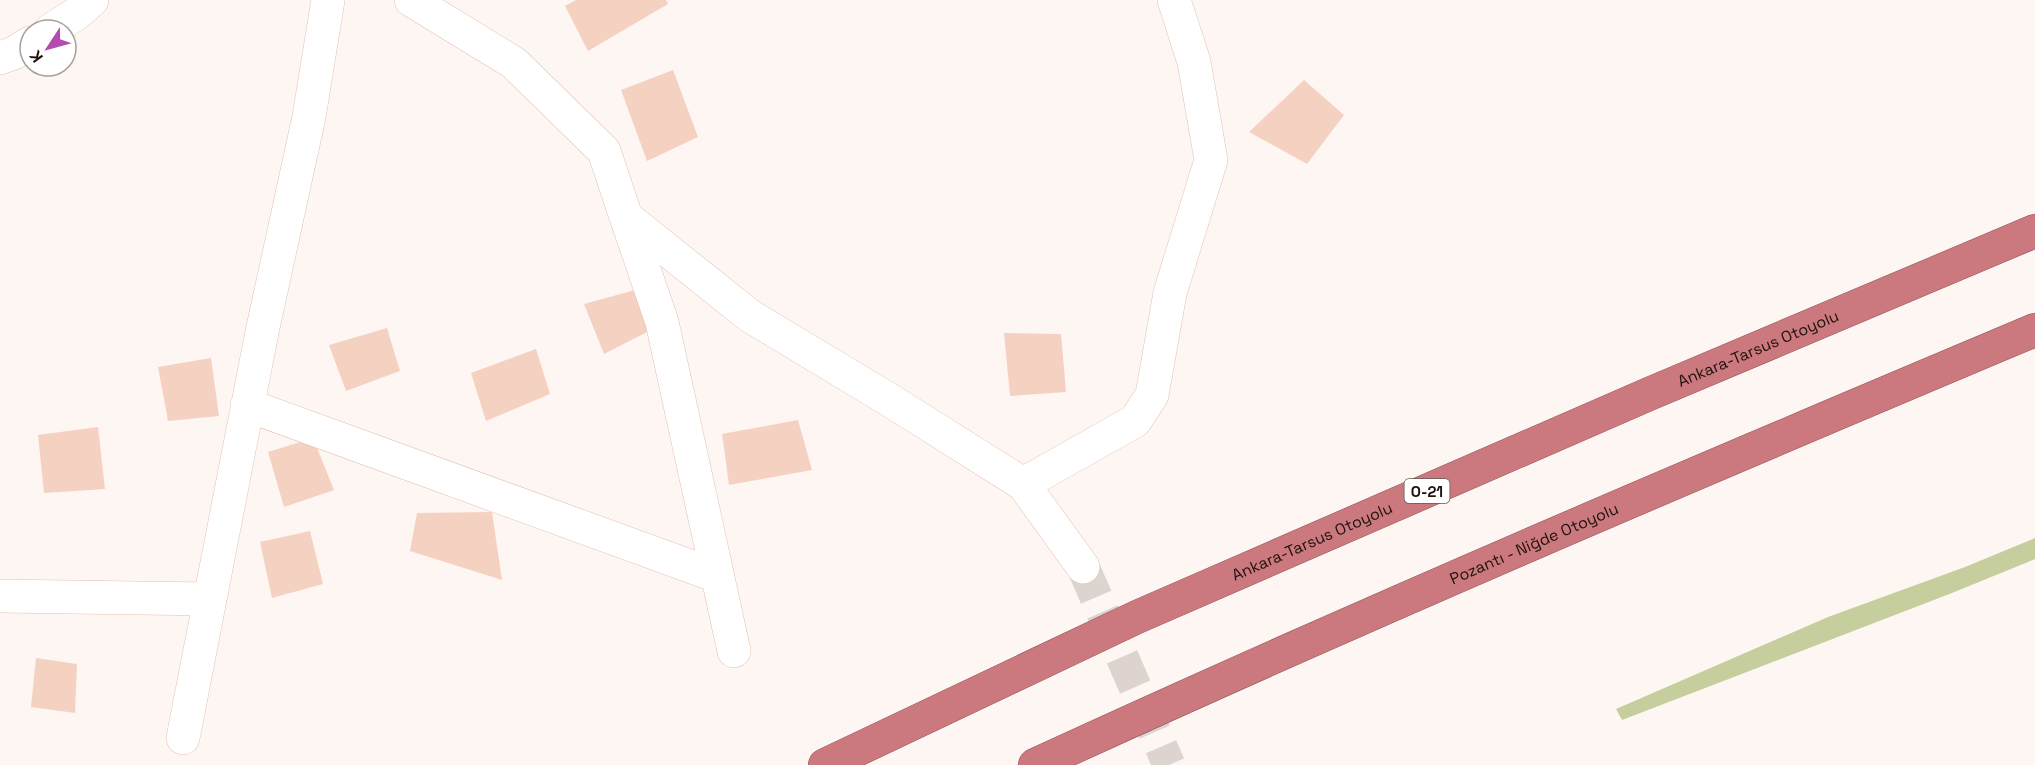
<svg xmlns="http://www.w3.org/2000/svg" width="2035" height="765" viewBox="0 0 2035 765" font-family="'Space Grotesk',sans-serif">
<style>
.green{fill:#c7ce9e}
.building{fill:#f5d1c1}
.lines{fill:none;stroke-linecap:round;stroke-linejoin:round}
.minor-tunnel{stroke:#ddd4d0;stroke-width:33;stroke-dasharray:33 16;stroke-linecap:butt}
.minor-casing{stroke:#e5c1b1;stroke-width:34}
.motorway-casing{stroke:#8f5557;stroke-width:34}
.minor{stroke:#fff;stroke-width:33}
.motorway{stroke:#cb797f;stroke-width:33}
.labels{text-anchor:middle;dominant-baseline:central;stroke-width:4.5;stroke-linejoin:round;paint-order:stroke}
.shield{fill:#fff;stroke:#625956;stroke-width:1.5}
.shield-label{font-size:15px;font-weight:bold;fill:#1f120d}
.street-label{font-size:16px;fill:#1f120d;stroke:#fff}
</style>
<rect width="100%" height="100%" fill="#fef6f3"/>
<path class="green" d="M2035,538v21l-83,34 -330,127 -6,-11 212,-92 137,-50z"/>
<path class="building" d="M576,0h90l2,4 -80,47 -23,-45z
M673,70l25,67 -51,24 -26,-71z
M1304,80l40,35 -37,49 -58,-32z
M639,289l12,41 -47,24 -20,-50z
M387,328l13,43 -54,20 -17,-46z
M1004,333l57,1 5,58 -56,4z
M536,349l14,45 -64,27 -15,-48z
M211,358l8,58 -51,5 -10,-54z
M798,420l14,50 -83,15 -7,-51z
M98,427l7,62 -61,4 -6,-58z
M313,438l21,52 -50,17 -16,-55z
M492,512l10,68 -92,-29 7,-38z
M310,531l13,53 -51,14 -12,-56z
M36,658l41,6 -2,49 -44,-6z"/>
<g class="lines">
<path class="minor-tunnel" d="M1083,567l86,198"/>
<defs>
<path id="minor" d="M411,0l103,63 90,88 22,66 124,99 138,83 135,85 60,83
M51,30l25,-16 16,-14
M0,58l14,-5 16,-10
M626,217l36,105 72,329
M247,405l470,171
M1023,484l112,-63 17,-26 18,-102 41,-133 -17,-98 -20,-62
M0,596l210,3
M183,738l79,-406 47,-215 19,-117"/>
<g id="motorway">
<path id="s1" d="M825,765l312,-148 512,-223 386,-163"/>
<path id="s2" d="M1035,765c330,-152 665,-294 1000,-435"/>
</g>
</defs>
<use href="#minor" class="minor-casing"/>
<use href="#motorway" class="motorway-casing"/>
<use href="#minor" class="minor"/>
<use href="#motorway" class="motorway"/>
</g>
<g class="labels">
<rect class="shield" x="1404.5" y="479" width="45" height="24" rx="4.5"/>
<g class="shield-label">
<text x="1427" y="491">O-21</text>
</g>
<g class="street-label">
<text stroke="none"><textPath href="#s1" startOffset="1022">Ankara-Tarsus Otoyolu</textPath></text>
<text stroke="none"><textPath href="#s1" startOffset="536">Ankara-Tarsus Otoyolu</textPath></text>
<text stroke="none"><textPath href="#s2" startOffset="546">Pozantı - Niğde Otoyolu</textPath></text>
</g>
</g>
<g transform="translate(48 48) rotate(234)"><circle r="28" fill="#ffffff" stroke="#a5a09e" stroke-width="1.5"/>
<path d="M0-4.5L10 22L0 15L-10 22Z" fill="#b44cb0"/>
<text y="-9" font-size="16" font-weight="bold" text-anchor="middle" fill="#1f120d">K</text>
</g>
</svg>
